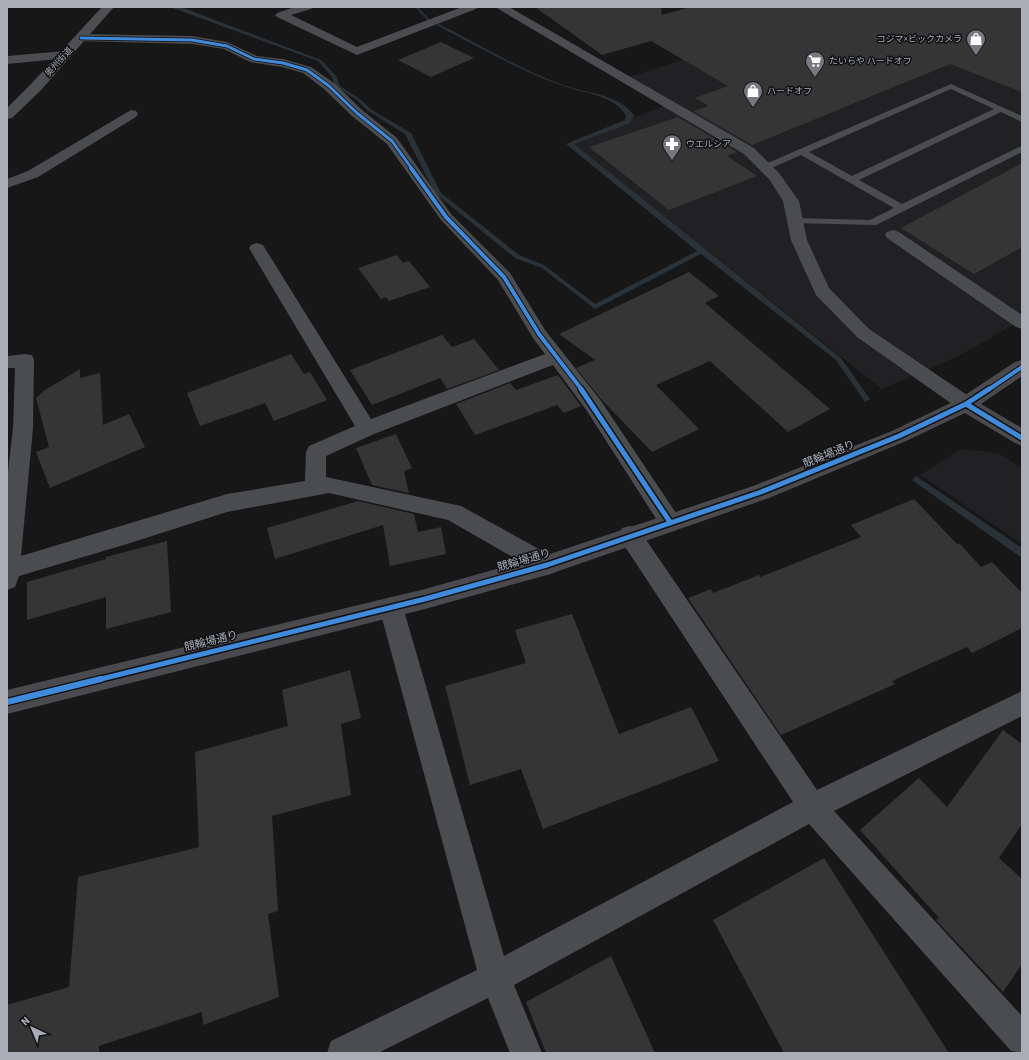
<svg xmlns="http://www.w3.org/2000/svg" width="1029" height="1060" viewBox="0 0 1029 1060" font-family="'Source Sans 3','Noto Sans JP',sans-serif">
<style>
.built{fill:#212123}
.water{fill:#2a3239}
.building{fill:#353536}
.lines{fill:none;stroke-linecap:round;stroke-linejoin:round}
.lane{fill:#4b4c50;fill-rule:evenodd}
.street{fill:#4b4c50;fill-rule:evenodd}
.secondary{fill:#4a4a4e;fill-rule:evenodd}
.primary{fill:#4d4f52;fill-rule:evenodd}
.cycleway-far3-casing{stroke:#111113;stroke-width:4.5}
.cycleway-far2-casing{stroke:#111113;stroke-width:6}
.cycleway-far1-casing{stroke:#111113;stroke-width:8}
.cycleway-casing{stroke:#111113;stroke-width:9}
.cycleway-far3{stroke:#408adc;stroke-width:3}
.cycleway-far2{stroke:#408adc;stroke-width:4}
.cycleway-far1{stroke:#408adc;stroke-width:5}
.cycleway{stroke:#408adc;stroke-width:6}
.labels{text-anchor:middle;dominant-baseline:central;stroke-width:3;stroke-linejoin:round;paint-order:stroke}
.far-poi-label{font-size:9px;fill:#a8adb8;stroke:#111113;text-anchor:start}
.far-street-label{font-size:9px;fill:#a8adb8;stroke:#111113}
.street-label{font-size:11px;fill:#a8adb8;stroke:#111113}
</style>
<rect width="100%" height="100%" fill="#171717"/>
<path class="built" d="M1022,7v313l-65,37 -75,32 -313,-247 103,-39 -43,-26 73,-23z
M961,449l37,4 24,15v76l-102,-69z"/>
<path class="water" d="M170,7h11l140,53 15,16 4,10 20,13 12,11 39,23 30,60 78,62 25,10 51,39 102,-53 -131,-107 59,-24 1,-4c-9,-18 -35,-22 -53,-27 -48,-14 -101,-46 -146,-69l-12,-13h3l11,12c44,22 88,49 134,66 25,9 53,8 71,30l-4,8 -56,21 267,214 29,41 -5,3 -29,-42 -135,-106 -106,55 -53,-41 -27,-10 -80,-65 -30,-59 -37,-23 -11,-11 -22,-14 -3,-9 -14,-16z
M916,476l106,72v10l-110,-78z"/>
<path class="building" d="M535,7h126l1,8 28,-8h332v85l-72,-28 -198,81 -59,-34 16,-5 -14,-8 33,-12 -77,-45 -49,14z
M441,42l33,16 -43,19 -33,-17z
M678,117l59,35 -10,4 30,20 -88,34 -80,-63z
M1022,163v84l-48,27 -73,-46z
M397,255l6,8 6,-2 21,26 -41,14 -3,-4 -5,2 -23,-31z
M689,272l30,24 -14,7 125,106 -42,23 -78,-71 -54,24 43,44 -47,23 -52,-54 -24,-30 19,-8 -36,-26z
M442,335l10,12 22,-8 25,31 -52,19 -7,-11 -68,27 -22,-35z
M291,354l13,20 6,-2 17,28 -53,21 -9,-18 -65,23 -13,-33z
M80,369v9l20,-5 3,52 26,-11 16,33 -95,41 -14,-36 13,-5 -13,-49 9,-8z
M558,375l23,31 -17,7 -7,-8 -82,30 -19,-31 54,-21 6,7z
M396,434l16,34 -8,3 5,22 -37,-8 -16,-37z
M914,499l43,45 2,-1 22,24 11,-5 30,31v35l-50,25 -5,-6 -75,34 3,3 -114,51 -93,-137 23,-9 2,4 46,-18 1,2 101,-40 -10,-12z
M358,501l56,13 4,18 23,-5 5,27 -56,12 -7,-41 -108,34 -8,-31z
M167,541l4,71 -65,17v-32l-79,23v-38l79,-23v-2z
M572,614l47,120 72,-27 28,54 -176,68 -22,-60 -51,16 -25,-99 81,-23 -11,-33z
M350,670l11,48 -20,6 10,71 -79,21 6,95 -10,3 11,83 -76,28 -1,-13 -103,34v7h-92v-48l62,-18 9,-110 121,-30 -4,-95 93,-26 -6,-36z
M1003,730l19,14v80l-23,34 23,21v85l-19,28 -67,-72 3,-2 -79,-88 59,-52 28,29z
M824,858l72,113 53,82h-165l-71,-133z
M611,956l44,97h-109l-20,-51z"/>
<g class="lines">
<path class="lane" d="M951,84l71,32v6l-21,-10 -142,68 43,24 117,-57 3,-1v6l-146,73 -85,-2 -1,-2 1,-2 4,-1 75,2 24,-12 -93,-53 -32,14h-6v-4zM951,89l43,20 -142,67 -43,-24z"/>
<path class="street" d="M295,7h18l-2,2 -20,6 66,32 105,-40h16l-2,2 -119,46 -80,-38 -2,-2 2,-2z
M495,7h14l245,141 25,25 20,28 8,39 22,48 40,41 104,70 3,5 -3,5 -7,2 -7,-2 -102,-72 -41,-42 -25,-55 -8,-39 -14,-22 -25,-25z
M81,34l111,2 35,6 30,14 26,3 28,8 23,16 28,27 35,28 54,76 59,59 35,57 56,71 77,115 3,6 -3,6 -8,3 -8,-3 -75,-117 -34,-46 -179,69 -48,22v21l135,29 94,52 3,7 -3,7 -8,3 -8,-3 -91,-52 -119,-27 -102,19 -100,32 -108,32 -4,11 -8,3v-110l6,-52 2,-60h-8v-12l18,-2 7,1 2,5 -1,68 -12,128 206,-62 78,-13 1,-29 3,-6 46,-20 -106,-178 2,-3 6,-2 6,2 108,174 174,-65 -12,-16 -35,-58 -57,-60 -54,-76 -35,-28 -28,-27 -21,-16 -21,-6 -32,-5 -26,-13 -32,-5 -115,-3 -2,-3 2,-3z
M65,51l6,4 -2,3 -62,6v-8z
M131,110l5,1 2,3 -2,3 -98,60 -31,11v-9l21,-8z
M893,230l6,2 123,83v14l-6,-2 -129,-89 -2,-3 2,-3z
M630,526l8,2 179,262 205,-99v25l-188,95 188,205v37l-11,-2 -202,-227 -295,161 28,68h-32l-22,-55 -110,55h-51l4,-12 146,-71 -98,-363 4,-7 8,-3 8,3 4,7 101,349 289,-154 -171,-260 -3,-7 3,-7z"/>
<path class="secondary" d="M1022,360v16l-41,28 41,24v18l-7,-3 -50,-30 -59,28 -137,57 -222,77 -122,34 -418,105v-24l418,-101 122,-34 206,-69 139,-55 67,-32 56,-37z"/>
<path class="primary" d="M102,7h12l-73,83 -29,28 -5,1v-11l24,-24z"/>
<defs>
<path id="cycleway-far3" d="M81,38l111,2 35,6 27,13 29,4 24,7 22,16 28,27 35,28 20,28"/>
<path id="cycleway-far2" d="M411,168l35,49 58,60 35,57 43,56
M988,390l34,-23"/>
<path id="cycleway-far1" d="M581,389l89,133
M966,404l56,34
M97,680l328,-81 122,-34 214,-73 138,-56 67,-32 23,-15"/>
<path id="cycleway" d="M7,702l94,-23"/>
</defs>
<use href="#cycleway-far3" class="cycleway-far3-casing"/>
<use href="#cycleway-far2" class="cycleway-far2-casing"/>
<use href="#cycleway-far1" class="cycleway-far1-casing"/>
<use href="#cycleway" class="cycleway-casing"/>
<use href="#cycleway-far3" class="cycleway-far3"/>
<use href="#cycleway-far2" class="cycleway-far2"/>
<use href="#cycleway-far1" class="cycleway-far1"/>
<use href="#cycleway" class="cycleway"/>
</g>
<defs>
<symbol id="shop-pin" viewBox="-11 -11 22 30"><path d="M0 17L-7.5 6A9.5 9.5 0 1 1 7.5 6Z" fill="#757880" stroke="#111113"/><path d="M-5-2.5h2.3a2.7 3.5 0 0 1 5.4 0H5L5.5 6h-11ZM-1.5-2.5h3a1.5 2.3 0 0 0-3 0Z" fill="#fff"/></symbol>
<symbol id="supermarket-pin" viewBox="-11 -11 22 30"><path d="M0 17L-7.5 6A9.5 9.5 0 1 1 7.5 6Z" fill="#757880" stroke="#111113"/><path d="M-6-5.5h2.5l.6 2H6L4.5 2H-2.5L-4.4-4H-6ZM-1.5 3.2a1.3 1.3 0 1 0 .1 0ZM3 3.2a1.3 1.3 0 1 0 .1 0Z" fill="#fff"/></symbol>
<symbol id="pharmacy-pin" viewBox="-11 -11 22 30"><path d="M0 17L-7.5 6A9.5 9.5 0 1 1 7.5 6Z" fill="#757880" stroke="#111113"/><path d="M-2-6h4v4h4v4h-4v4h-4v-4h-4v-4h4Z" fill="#fff"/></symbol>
</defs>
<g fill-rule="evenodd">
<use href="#shop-pin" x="965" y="28" width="22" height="30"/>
<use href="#supermarket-pin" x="804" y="50" width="22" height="30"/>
<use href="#shop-pin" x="742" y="80" width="22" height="30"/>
<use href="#pharmacy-pin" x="661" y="133" width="22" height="30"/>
</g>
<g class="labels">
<g class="far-poi-label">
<text x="962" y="39" text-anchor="end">コジマ×ビックカメラ</text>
<text x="829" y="61">たいらや ハードオフ</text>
<text x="767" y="91">ハードオフ</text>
<text x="686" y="144">ウエルシア</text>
</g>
<g class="far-street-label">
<text transform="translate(59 62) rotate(-48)">奥州街道</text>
</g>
<g class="street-label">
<text transform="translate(829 454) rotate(-22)">競輪場通り</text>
<text transform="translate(524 560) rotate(-16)">競輪場通り</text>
<text transform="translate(211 641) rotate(-14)">競輪場通り</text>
</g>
</g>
<rect width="1029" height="1060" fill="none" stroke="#a8adb8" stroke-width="16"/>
<g transform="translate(32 1028) rotate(316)" stroke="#111113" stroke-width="3" paint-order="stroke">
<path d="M0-3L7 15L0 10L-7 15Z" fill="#a8adb8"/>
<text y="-6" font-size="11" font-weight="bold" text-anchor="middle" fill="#a8adb8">N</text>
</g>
</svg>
